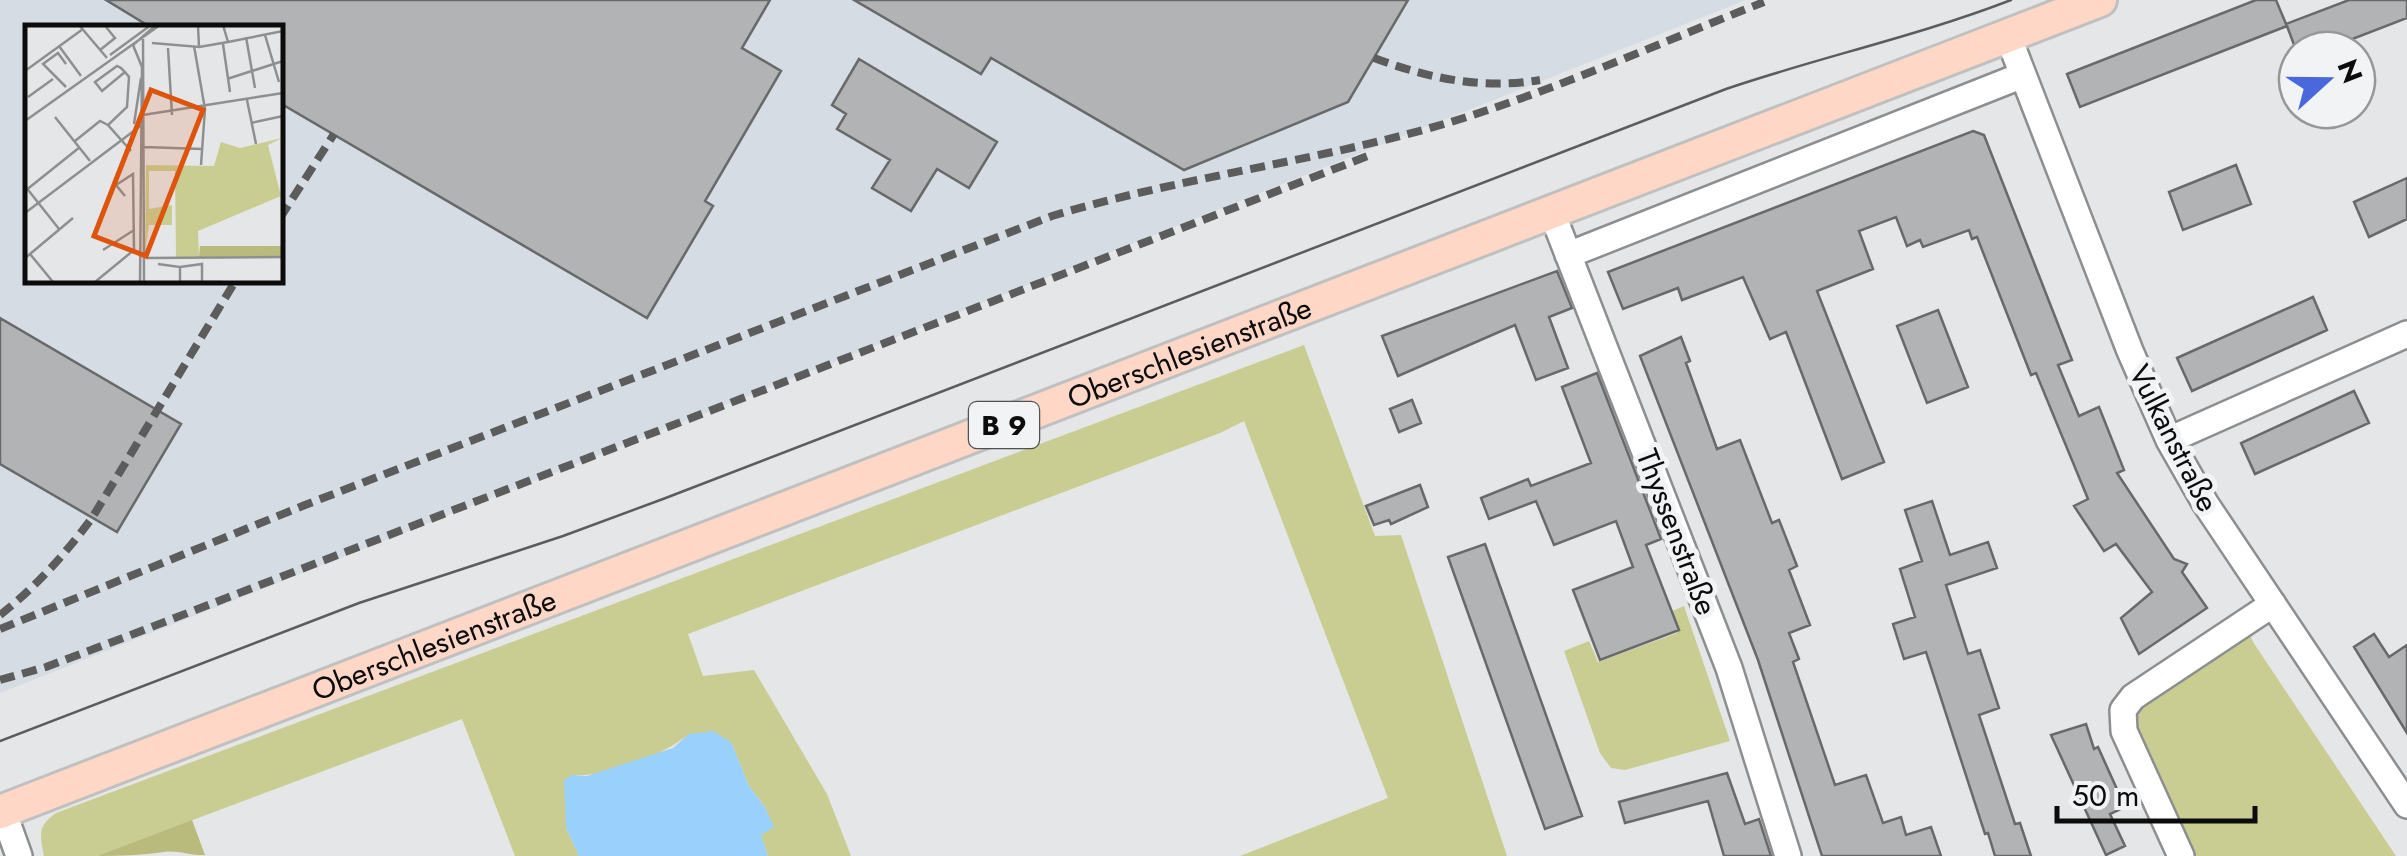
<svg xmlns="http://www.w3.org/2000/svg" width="2407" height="856" viewBox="0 0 2407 856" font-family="Jost,sans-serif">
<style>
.built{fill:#d5dce3;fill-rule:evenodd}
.green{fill:#cacd91}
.forest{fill:#b8bb7c}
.water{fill:#99d1fc}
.building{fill:#b2b3b4;stroke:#68696a;stroke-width:2.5}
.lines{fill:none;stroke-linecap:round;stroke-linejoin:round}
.minor-casing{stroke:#8d8e8f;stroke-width:30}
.major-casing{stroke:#c0c0c0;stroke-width:38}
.minor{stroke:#fff;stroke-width:25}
.major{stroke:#fed7c6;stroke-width:32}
.tram{stroke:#5c5c5d;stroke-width:2.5}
.rail{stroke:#5c5c5d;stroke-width:8;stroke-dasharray:15 8;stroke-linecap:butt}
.labels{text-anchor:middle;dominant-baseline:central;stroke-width:10;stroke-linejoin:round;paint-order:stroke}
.shield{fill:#f2f3f5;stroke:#515153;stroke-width:2.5}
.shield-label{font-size:28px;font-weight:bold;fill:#0c0c0d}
.street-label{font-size:30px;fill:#0c0c0d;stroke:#f2f3f5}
.inset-road{fill:none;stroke:#8e8f90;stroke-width:2.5}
.view{fill:#dd550c;fill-opacity:0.15;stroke:#dd550c;stroke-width:5}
.inset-edge{fill:none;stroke:#0c0c0d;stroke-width:5}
</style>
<rect width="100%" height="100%" fill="#e5e6e7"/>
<path class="built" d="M0,0h1746l-1746,693zM28,28h252v252h-252z"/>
<path class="green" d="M1304,345l71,191 26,-1 106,321h-267l148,-58 -144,-377 -24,12 -532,201 15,42 51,-6 73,124 24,62h-83l-7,-21 12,-8 -8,-20 -16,-21 -18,-44 -42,-8c-24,21 -86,44 -117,41l-6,53 13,28h-64l-53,-137 -365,137h-53c-4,-21 -7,-30 12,-43z
M1684,606l46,135 -105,29 -14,-2 -11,-15 -36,-102 25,-10 9,21 79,-29 -7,-21z
M2250,634l3,8 143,214h-203l-58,-128 -1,-16z"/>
<path class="forest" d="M192,820l13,35c-14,1 -28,-5 -41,-3 -22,3 -44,4 -67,4z"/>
<path class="water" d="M713,731l18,11 18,44 16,21 9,20 -13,8 7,21h-189l-13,-28 -2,-48 8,-5 15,1 86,-28 16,-14z"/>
<path class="building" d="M106,0h664l-28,48 39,23 -76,130 8,5 -66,112 -367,-215v-75h-128z
M854,0h554l-60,102 -164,68 -193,-112 -10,16z
M2256,0h20l10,24 63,-24h58v18l-83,32h-28l-9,-24 -207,81 -13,-33z
M859,59l138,83 -28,46 -32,-19 -26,42 -39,-23 18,-28 -53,-31 9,-15 -14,-9z
M1973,131l11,4 88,225 -14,5 21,51 20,-9 25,63 -7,3 57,86 13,5 -5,8 25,36 -68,46 -18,-36 31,-26 -36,-48 -12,7 -30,-45 14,-7 -52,-126 -5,2 -54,-138 -5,2 -3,-9 -46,17 -3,-7 -13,6 -11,-29 -37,14 14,38 -56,22 67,171 -42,17 -56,-147 -16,7 -27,-62 -61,23 -4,-12 -55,21 -15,-37z
M2236,165l15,39 -68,26 -14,-38z
M2407,178v41l-38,18 -15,-35z
M1557,271l15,37 -23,9 19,51 -32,12 -21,-55 -117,51 -16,-40z
M2313,297l14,33 -135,61 -15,-33z
M1938,310l30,77 -41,16 -30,-77z
M0,318l181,106 -64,108 -117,-68z
M1681,337l9,24 -4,2 31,86 23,-9 32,83 7,-3 18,46 -8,4 21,55 -21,8 10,26 -6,3 42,123 31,-10 17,48 18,-6 5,18 25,-8 10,29h-119l-64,-196 -118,-304z
M1597,373l64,166 -15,6 33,85 -79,30 -27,-70 60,-23 -17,-46 -62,24 -18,-44 -47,18 -8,-21 47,-19 3,7 60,-23 -29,-76z
M2354,391l15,32 -114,51 -14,-31z
M1412,400l9,23 -22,9 -9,-23z
M1420,485l8,22 -37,17 -2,-4 -15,5 -8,-19z
M1932,501l18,54 38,-13 9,26 -51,17 22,69 12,-4 19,58 -20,7 36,109 5,-1 11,33h-36l-7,-23 -3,1 -59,-182 -22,7 -11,-35 22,-7 -15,-48 22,-8 -17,-51z
M1485,544l97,272 -37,13 -97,-272z
M2374,634l15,23 18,-12v88l-53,-86z
M2086,724l8,25 4,-2 27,60 -15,7 15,32 -19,9 -55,-120z
M1727,773l18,51 14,-5 12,37h-47l-16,-55 -83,22 -6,-21z"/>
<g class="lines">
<defs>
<path id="minor" d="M2008,36l122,315 39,89 36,63 202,302
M1552,213l177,455 59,188
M1568,255l455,-180
M2169,440l238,-106
M3,811l16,45
M2181,856l-57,-125 -1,-21 10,-13 140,-93"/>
<g id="major">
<path id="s1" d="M0,812l2100,-812"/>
</g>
</defs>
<use href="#minor" class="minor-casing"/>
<use href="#major" class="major-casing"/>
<use href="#minor" class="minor"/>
<use href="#major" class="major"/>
<path class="tram" d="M0,741l359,-138 204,-67 100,-37 1063,-410c94,-32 192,-53 285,-89"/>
<path class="rail" d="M1374,58c54,20 108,32 166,22
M280,218l54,-84
M0,615c36,-28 65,-61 92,-97l144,-238
M0,629l305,-124 747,-289c138,-42 283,-56 421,-101 98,-32 194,-75 291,-113
M0,680l46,-13 90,-34 1237,-479"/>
</g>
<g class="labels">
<rect class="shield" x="969" y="402" width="70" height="46" rx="8"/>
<g class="shield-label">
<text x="1004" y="425">B 9</text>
</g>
<g class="street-label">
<text stroke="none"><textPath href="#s1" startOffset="1275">Oberschlesienstraße</textPath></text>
<text transform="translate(2174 438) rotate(63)">Vulkanstraße</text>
<text transform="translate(1677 532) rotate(69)">Thyssenstraße</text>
<text stroke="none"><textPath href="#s1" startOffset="465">Oberschlesienstraße</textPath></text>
</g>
</g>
<g transform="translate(25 25)">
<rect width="258" height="258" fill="#e5e6e7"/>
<path d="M257,113l-14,7 13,51 -83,35 1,26h-23l-1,-86h-26v38l23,-4v20h-23l-4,28 1,-88 68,1 7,-24 19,6z" fill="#cacd91"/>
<path d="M175,221h82v10l-83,1z" fill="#b8bb7c"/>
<path class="inset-road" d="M54,0l28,33M240,10l14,47M221,12l9,51M118,14l1,243M203,17l55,-11M127,18l47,4 -1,-21M198,19l7,48M34,21l22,30M169,21l11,63 -4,56M174,22l29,-5 -5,-17M143,23l4,67M75,25l15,-12 -9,-11M85,30l41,-30M0,46l58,-42M100,47l-23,19 -7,-9 22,-16 4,2 4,4 4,5 -2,30 -19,18 23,26M202,54l56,-18M41,62l-23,-23 15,-11 8,11M3,72l25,-18M222,75l9,44M118,90l140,-22M30,92l35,44M0,96l135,-96M226,98l32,-7M109,99l7,-46M50,116l25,-20 8,4M119,122l58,2M0,161l34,43M0,166l55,-44M0,188l118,-89M78,225l31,-20M5,229l43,-36M0,233l5,-4 23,28M121,233l137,-1M133,239l22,3v14M155,242l22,-3v18M70,257l39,-32 -1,-76 -17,11 9,11M115,257l2,-215 -9,-22 23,-20M155,257h42"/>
<path class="view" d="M126,65l52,20 -57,146 -52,-20z"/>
<rect width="258" height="258" class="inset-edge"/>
</g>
<g transform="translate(2327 80) rotate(69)"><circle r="48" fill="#f2f3f5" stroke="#969798" stroke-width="2.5"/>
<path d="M0-8L18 38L0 25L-18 38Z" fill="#4968dc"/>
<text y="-15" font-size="28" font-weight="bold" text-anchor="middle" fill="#0c0c0d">N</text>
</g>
<path d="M2057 806v15h198v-15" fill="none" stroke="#0c0c0d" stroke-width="5"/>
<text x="2072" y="806" font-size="30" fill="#0c0c0d" stroke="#f2f3f5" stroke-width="8" paint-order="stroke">50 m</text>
</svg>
